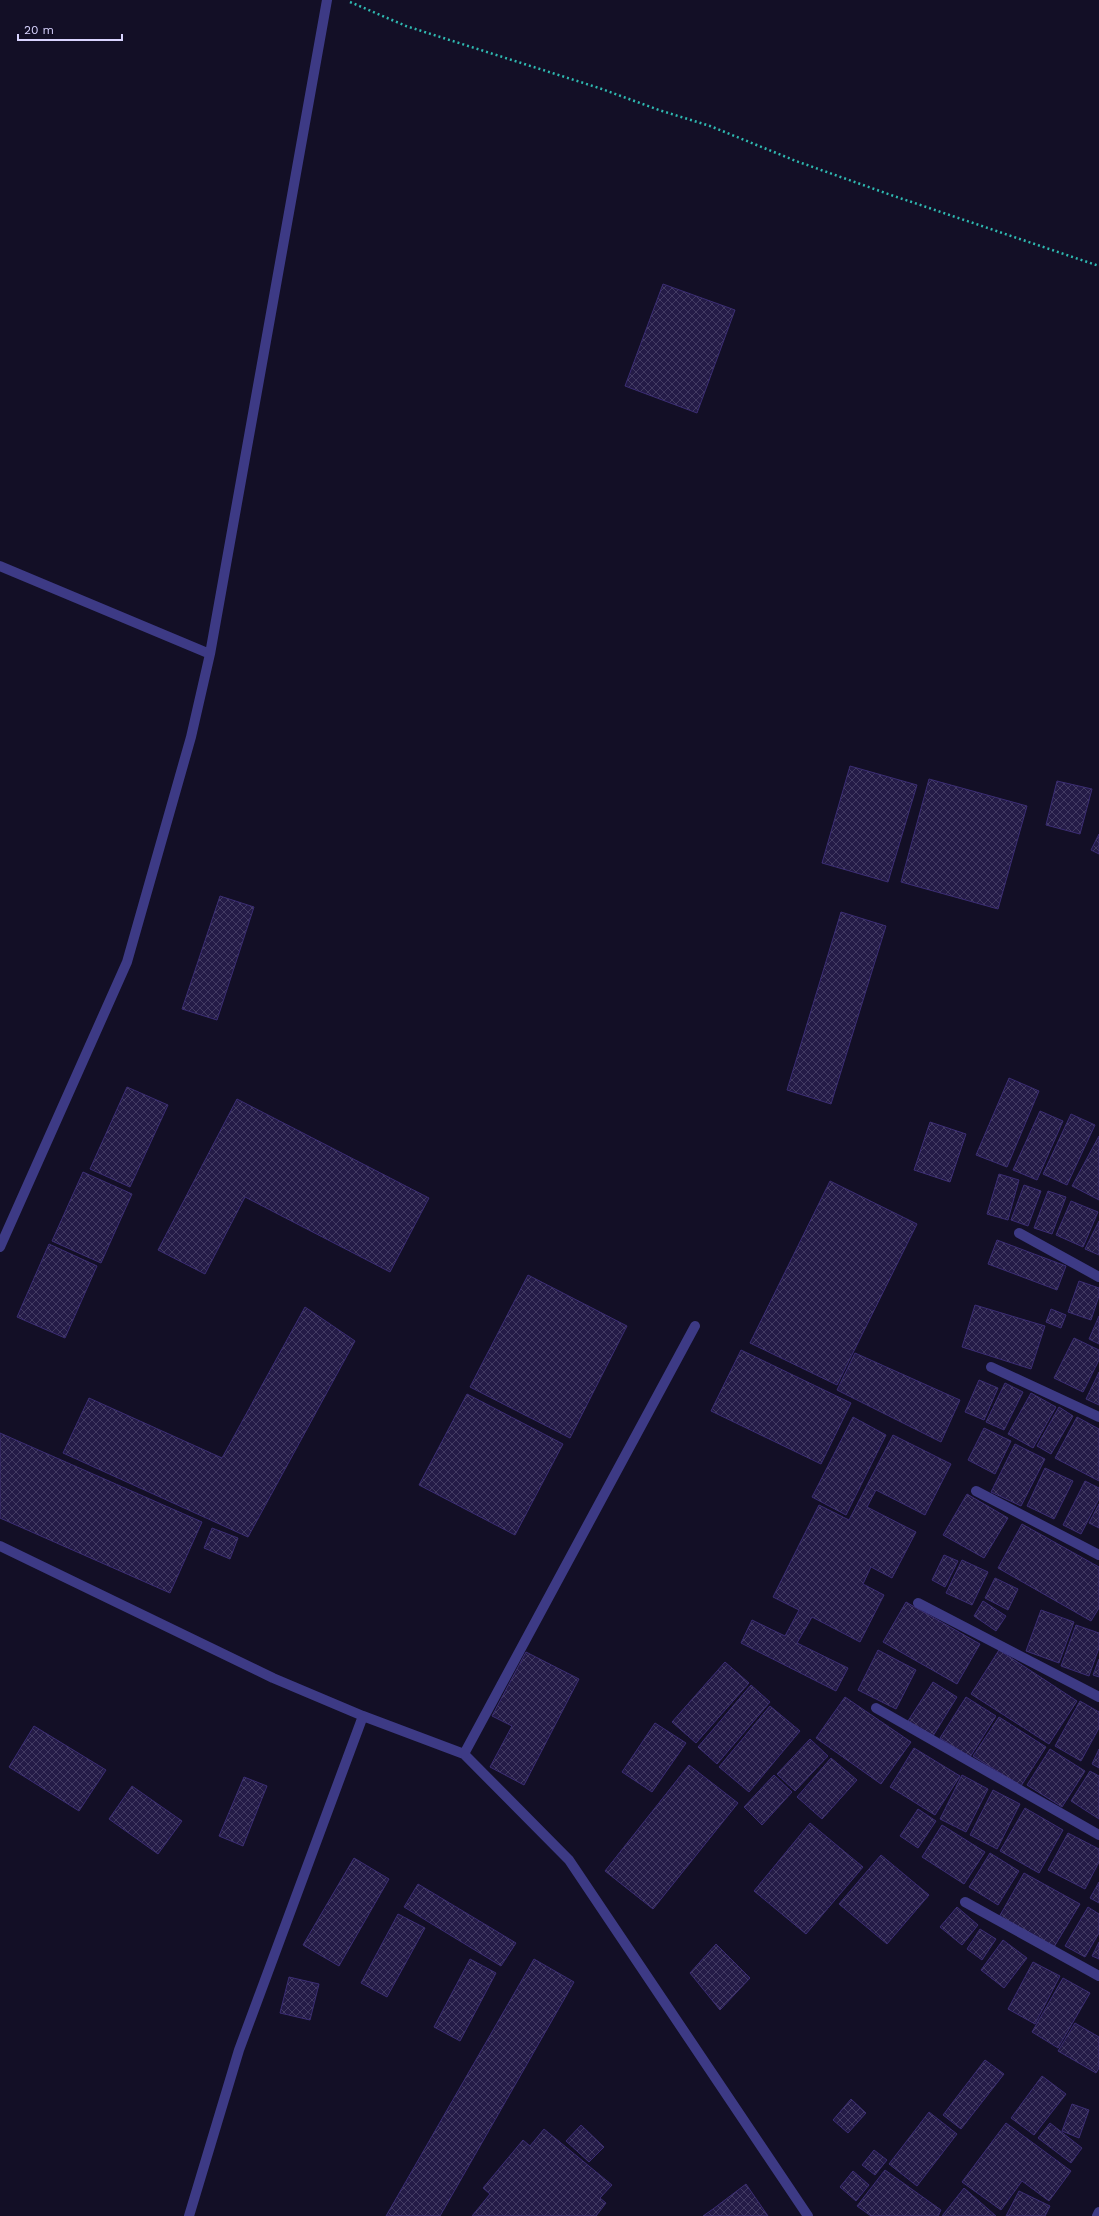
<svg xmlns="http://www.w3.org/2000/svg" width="1099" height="2216" viewBox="0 0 1099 2216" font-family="'Work Sans',sans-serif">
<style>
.building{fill:url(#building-cross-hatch);stroke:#3b2d73}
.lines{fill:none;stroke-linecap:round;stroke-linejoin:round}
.path{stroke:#2fb8b0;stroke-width:2.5;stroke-dasharray:2 3;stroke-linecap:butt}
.minor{stroke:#3d3a85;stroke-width:10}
</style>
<defs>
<pattern id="building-cross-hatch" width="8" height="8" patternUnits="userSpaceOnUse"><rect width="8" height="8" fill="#241b47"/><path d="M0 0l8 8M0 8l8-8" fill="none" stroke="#433b63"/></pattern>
</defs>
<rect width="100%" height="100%" fill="#130f26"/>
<path class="building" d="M663,284l72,26 -38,103 -72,-27z
M850,766l67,19 -29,97 -66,-19z
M929,779l98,27 -29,103 -97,-27z
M1057,781l35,8 -12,45 -34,-9z
M1099,834v20l-8,-4z
M220,896l34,11 -37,113 -35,-11z
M841,912l45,14 -55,178 -44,-14z
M1009,1078l30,13 -32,76 -31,-12z
M127,1087l41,18 -38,82 -40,-18z
M237,1099l192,99 -39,74 -145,-75 -40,77 -47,-24z
M1040,1111l23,10 -26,59 -24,-10z
M1071,1114l24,11 -28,60 -24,-11z
M930,1122l36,12 -16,48 -36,-12z
M1099,1136v64l-27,-14z
M83,1172l49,22 -31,69 -49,-22z
M999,1174l20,6 -11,40 -21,-6z
M830,1181l87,43 -80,161 -87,-42z
M1024,1185l17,6 -13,35 -17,-6z
M1048,1191l18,6 -14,37 -18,-6z
M1071,1201l27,11 -15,35 -27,-12z
M1099,1221v34l-14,-6z
M997,1240l69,26 -9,24 -69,-26z
M49,1244l48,22 -32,72 -48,-21z
M528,1275l99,51 -57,112 -100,-51z
M1079,1281l20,7v8l-8,24 -23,-8z
M975,1305l70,21 -14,43 -69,-22z
M305,1307l50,34 -107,196 -185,-84 26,-55 133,60z
M1051,1309l15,6 -5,13 -15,-6z
M1099,1316v28l-10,-5z
M1074,1338l25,12v10l-16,32 -29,-14z
M741,1350l110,53 -30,61 -110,-53z
M855,1353l105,47 -19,42 -104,-52z
M1099,1372v33l-13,-6z
M979,1380l19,8 -14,32 -19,-8z
M1005,1383l18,9 -19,38 -18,-8z
M1031,1393l25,14 -23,41 -25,-14z
M467,1394l96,50 -48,91 -96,-50z
M1059,1407l14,9 -22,38 -14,-8z
M853,1417l33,18 -40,80 -34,-18z
M1077,1417l22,12v52l-44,-23z
M984,1428l27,13 -16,33 -27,-14z
M0,1433l202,89 -32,71 -170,-75z
M893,1435l58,29 -26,51 -49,-25 -9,17 49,25 -24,46 -21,-11 -8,17 21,11 -24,47 -48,-25 -15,26 51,25 -12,23 -95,-48 11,-23 33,16 14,-26 -26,-13 46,-92 30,15z
M1015,1444l30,15 -24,47 -30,-14z
M1045,1468l28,13 -19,38 -27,-13z
M1085,1481l14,7v11l-18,35 -18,-9z
M967,1494l41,24 -24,40 -41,-23z
M1099,1504v24l-10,-5z
M1022,1524l77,43v41l-8,13 -93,-53z
M212,1528l26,10 -8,21 -26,-11z
M944,1555l14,6 -13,26 -13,-7z
M962,1560l26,12 -16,33 -26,-12z
M995,1578l23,11 -10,21 -23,-12z
M983,1601l23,15 -10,15 -22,-15z
M906,1602l74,42 -23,40 -74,-42z
M1041,1610l33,12 -15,41 -33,-12z
M1076,1625l23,8v15l-10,28 -28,-10z
M878,1650l38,20 -20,39 -38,-19z
M999,1650l78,51 -28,43 -78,-50z
M526,1652l53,27 -55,106 -34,-18 22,-41 -20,-10z
M1099,1659v18l-6,-2z
M725,1662l24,21 -53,60 -24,-21z
M933,1682l24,15 -24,39 -25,-15z
M751,1685l19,17 -53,62 -19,-17z
M845,1697l66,45 -30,42 -65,-46z
M966,1697l30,19 -26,41 -30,-19z
M1080,1701l19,11v16l-18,33 -26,-15z
M770,1706l30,25 -51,61 -30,-25z
M999,1717l47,30 -25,39 -48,-30z
M655,1723l31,20 -34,49 -30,-20z
M34,1726l72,44 -27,41 -70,-44z
M810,1739l18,17 -33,35 -18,-17z
M914,1748l46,28 -25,39 -45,-28z
M1050,1749l35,22 -23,36 -35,-22z
M1099,1749v19l-7,-4z
M831,1758l26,22 -35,39 -25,-22z
M689,1765l49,38 -85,106 -48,-38z
M1090,1771l9,5v43l-28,-18z
M774,1775l18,17 -30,33 -18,-18z
M962,1775l26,14 -22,43 -26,-13z
M244,1777l23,9 -24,60 -24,-10z
M132,1786l50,35 -24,33 -49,-35z
M993,1790l27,14 -23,45 -27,-14z
M1025,1808l38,22 -24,43 -39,-22z
M918,1809l18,12 -18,27 -18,-12z
M810,1823l53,44 -57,67 -52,-43z
M942,1825l43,27 -21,32 -42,-27z
M1068,1833l31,16v13l-14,27 -37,-19z
M990,1853l29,18 -21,34 -29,-18z
M881,1855l48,40 -42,49 -48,-40z
M354,1858l35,21 -50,87 -36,-21z
M1024,1873l56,31 -26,43 -55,-30z
M1099,1882v21l-9,-5z
M418,1884l98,59 -15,23 -97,-59z
M957,1907l21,18 -16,20 -22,-18z
M1088,1907l11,7v19l-14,24 -20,-11z
M398,1914l27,14 -38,69 -26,-14z
M980,1929l16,10 -14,21 -15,-11z
M1003,1940l24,18 -23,30 -23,-18z
M1099,1942v17l-7,-3z
M716,1944l34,34 -30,32 -30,-37z
M470,1959l26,14 -36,68 -26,-14z
M534,1959l40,23 -134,234h-54z
M1033,1962l27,14 -25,48 -27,-15z
M289,1977l30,7 -9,36 -30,-7z
M1063,1978l27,15 -32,55 -26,-16z
M1075,2023l24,14v31l-3,5 -38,-22z
M985,2060l19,14 -43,55 -18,-14z
M1042,2076l24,18 -32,41 -23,-17z
M851,2099l15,14 -18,20 -15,-13z
M1072,2104l17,6 -10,28 -17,-7z
M929,2112l28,22 -40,52 -28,-22z
M1006,2123l65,48 -22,30 -27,-20 -21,29 -39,-28z
M1050,2123l32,25 -11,15 -33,-25z
M581,2125l23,22 -15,15 -23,-21z
M544,2129l68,56 -12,13 6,5 -10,13h-124l18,-22 -7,-6 40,-48 7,6z
M874,2150l13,10 -12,15 -13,-10z
M885,2170l56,40 -3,6h-67l-14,-10z
M853,2171l16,14 -13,16 -16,-14z
M746,2184l22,32h-65l10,-7z
M964,2188l32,28h-54z
M1019,2191l31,15 -5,10h-39z"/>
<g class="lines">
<path class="path" d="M350,2l56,24 193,62 60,22 51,16 86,35 95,34 208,71"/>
<path class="minor" d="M0,566l210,88
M1019,1233l80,44
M0,1247l127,-285 64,-225 19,-83 117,-654
M991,1367l108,50
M976,1491l123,64
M0,1546l273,132 90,38 101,38 105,106 239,356
M918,1603l181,94
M876,1708l223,127
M464,1754l231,-428
M965,1902l134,74
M189,2216l50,-166 124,-334
M1097,2216l2,-4"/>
</g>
<path d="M18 34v6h104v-6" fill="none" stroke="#d9d4ff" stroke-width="2"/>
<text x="24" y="34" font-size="12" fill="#d9d4ff" stroke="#130f26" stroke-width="3" paint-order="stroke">20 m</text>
</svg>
